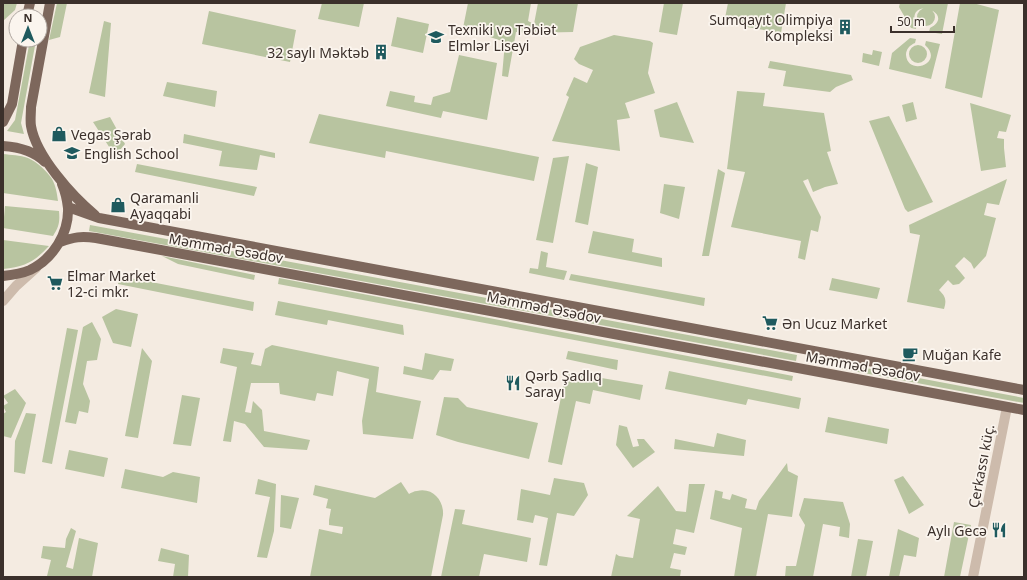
<svg xmlns="http://www.w3.org/2000/svg" width="1027" height="580" viewBox="0 0 1027 580" font-family="'Noto Sans',sans-serif">
<style>
.green{fill:#b8c4a0}
.lines{fill:none;stroke-linecap:round;stroke-linejoin:round}
.minor{stroke:#cdbbac;stroke-width:10}
.major{stroke:#7d675c;stroke-width:10}
.labels{text-anchor:middle;dominant-baseline:central;stroke-width:3.5;stroke-linejoin:round;paint-order:stroke}
.poi-label{font-size:14px;fill:#3b302b;stroke:#fbf5ee;text-anchor:start}
.street-label{font-size:14px;fill:#3b302b;stroke:#fbf5ee}
</style>
<rect width="100%" height="100%" fill="#f4ebe1"/>
<path class="green" d="M3,3h14l-2,7 -12,11z
M57,3h10l-7,34 -11,3z
M322,3h42l-5,24 -41,-8z
M468,3h63l-3,18 6,3 4,-21h40l-5,29 -46,1 -11,-1 -8,45 -6,-1 3,-34 -42,-14z
M664,3h19l-6,32 -18,-3z
M728,3h58l-5,30 -57,-10z
M900,3h48l-6,31 -13,-2 1,-4c23,-12 -9,-28 -15,-14 -2,5 2,10 1,15l-5,-1 -12,-21z
M960,3h13l26,7 -17,88 -37,-10z
M917 17a9 9 0 1 1 18 0a9 9 0 1 1-18 0Z
M209,11l87,19 -6,32 -88,-18z
M397,17l32,7 -6,29 -32,-7z
M104,21l7,2 -6,74 -16,-4z
M614,35l36,6 3,2 -5,30 7,20 -30,10 5,15 -13,2 3,31 -68,-10 17,-44 -3,-2 8,-18 13,6 6,-13 -14,-6 -5,-5 6,-12z
M910,38l6,1 -1,4c-5,2 -9,6 -9,12 2,22 39,8 19,-10l1,-4 14,3 -9,35 -42,-10 3,-16z
M30,40h6l-15,83 3,11 -17,-3 8,-11z
M909 54a9 9 0 1 1 18 0a9 9 0 1 1-18 0Z
M873,50l9,2 -3,14 -17,-4 1,-9 9,2z
M459,55l38,8 -10,57 -44,-9 -2,7 -55,-12 4,-15 25,5 -1,6 17,3 2,-8 17,-5z
M770,61l81,14 2,5 -17,7 -6,5 -47,-6 3,-15 -18,-3z
M167,82l50,9 -2,16 -52,-11z
M737,91l28,2 -2,13 61,7 7,38 -4,1 11,32 -13,3 -12,5 -5,-13 -5,2 18,36 -3,15 -7,-2 -6,30 -7,-2 3,-17 -70,-14 14,-55 -18,-3z
M677,102l17,41 -34,-6 -6,-27z
M913,102l4,17 -11,3 -4,-17z
M970,103l41,12 -5,17 -7,-1 -2,7 7,1v9l2,19 -25,4z
M319,114l220,43 -5,24 -148,-30 -1,7 -76,-15z
M889,116l44,86 -25,10 -3,-3 -36,-88z
M110,117l15,27 -10,12 -22,-34z
M184,134l91,19v5l-15,-3 -3,15 -38,-4 3,-15 -39,-8z
M3,154c8,1 17,1 25,4 9,4 19,13 24,21 4,7 5,15 6,22l-55,-8z
M569,156l-16,87 -17,-3 17,-82z
M586,163l12,4 -10,58 -13,-3z
M137,164l120,23 -3,9 -119,-24z
M718,169l7,4 -16,83h-7z
M1007,179l-8,26 -12,-2 -3,12 12,3 -10,38 -12,13 -3,-6 -7,-6 -9,9 6,7 4,5 -6,6 -6,1 -5,-5 -9,10c6,6 8,9 5,19l-37,-7 13,-67 -10,-2 -1,-8z
M664,184l21,3 -6,32 -19,-6z
M5,206l54,5c1,11 0,16 -6,25l-50,-8z
M90,225l707,130 -1,6 -707,-130z
M593,231l41,8 -2,13 30,6v9l-74,-14z
M3,240l46,6c-15,16 -24,21 -46,23z
M541,251l7,2 -2,14 21,4 -3,9 -35,-7 1,-5 8,1z
M162,256l93,19 -1,5 -76,-16z
M141,273l11,2 -1,7 103,20 -1,9 -135,-27 2,-8 20,4z
M571,274l134,24 -1,8 -135,-26z
M279,278l514,98 -1,5 -514,-97z
M832,278l48,10 -3,11 -48,-9z
M278,301l125,24 1,10 -76,-15 -1,5 -52,-10z
M116,309l22,5 -7,33 -18,-4 -11,-26z
M92,322l9,17 -4,21 -10,1 -4,23 7,17 -2,12 -9,-2 -3,13 -11,-2 18,-95z
M67,328l11,2 -26,134 -10,-2z
M272,345l107,22 -3,25 45,9 -8,38 -50,-5 -1,-13 7,-42 -32,-8 -4,25 -16,-3 -2,8 -35,-7 -1,-11h-28l-6,29 6,1 2,-12 9,9 2,21 46,9 -3,10 -43,-3 -19,-23 -11,-3 -3,21 -8,-1 14,-74 -17,-4 3,-15 31,5 -3,11 10,2 4,-17z
M142,348l10,13 -14,77 -13,-2z
M568,351l50,9 -1,10 -51,-11z
M425,353l29,6 -3,12 -11,-1 -7,10 -30,-6 1,-8 18,4z
M839,363l185,35v5l-187,-35z
M669,371l132,27 -2,11 -51,-10 -2,6 -81,-16z
M566,372l77,13 -3,15 -47,-10 -3,14 -14,-3 -14,64 -14,-3z
M15,389l11,14 -15,35 -8,-2v-10h1l-1,-3v-9l3,-2 -3,-6 5,-3 -5,-7z
M182,395l18,3 -9,48 -18,-2z
M444,397l14,1 9,9 71,16 -9,36 -71,-17 -22,-7z
M26,413l10,1 -11,60 -11,-2 1,-31z
M828,417l61,12 -2,15 -62,-12z
M619,425l8,2 6,20 6,-1 -2,-7h7l11,13 -22,16 -17,-23z
M717,433l29,7 -2,16 -70,-7 1,-10 39,8z
M69,450l39,8 -4,19 -39,-8z
M787,463l1,8 10,5 -6,41 -24,-3 -12,63h-22l8,-49 -32,-9 5,-29 8,2 -1,6 8,2 2,-6 15,5 -2,9 11,2 3,-9z
M125,469l38,8 10,-5 27,5 -3,26 -76,-15z
M903,476l21,29 -15,9 -15,-34z
M554,478l30,5 4,12 -14,21 -17,-3 -10,53 -8,-1 9,-47 -13,-3 -2,8 -16,-3 4,-31 29,6z
M258,479l18,5 -2,47 -7,27 -10,-1 13,-60 -15,-3z
M401,482l8,12c2,-1 5,-3 8,-3 16,-4 27,10 26,24l-12,62h-121l9,-48 23,5 1,-7 -14,-2v-5l2,-11 -5,-1 2,-9 -15,-4 2,-10 60,13z
M689,484h16l-11,49 -18,-4 -3,15 14,3 -2,8 -11,-2 -4,15 11,2 -1,7h-69l5,-23 3,2 14,2 7,-39 -13,-3 31,-30 18,25 10,1z
M281,495l18,3 -8,31 -11,-2z
M804,498l39,4 7,22 -1,14 -10,-2 1,-9 -17,-3 -10,53h-28l1,-11h10l9,-41 -6,-10z
M455,509l10,1 -3,14 69,14 -4,24 -43,-8 -5,23h-38z
M954,522l17,3 -11,52h-16z
M71,528l5,3 -10,36 7,2 6,-31 19,5 -6,34 -45,-1 4,-16 -10,-2 2,-12 22,2 1,-9z
M898,529l21,9 -3,19 -12,-2 -5,22h-10z
M858,539l15,2 -7,36h-15z
M161,548l28,7 -1,22h-15l2,-13 -17,-3z"/>
<g class="lines">
<path class="minor" d="M3,301l13,-15 20,-18
M973,577l34,-170"/>
<path class="major" d="M50,3l-19,104c0,7 -1,13 0,19 5,30 41,70 64,89
M27,16l3,-13
M3,122l9,-18 11,-64
M3,146c15,1 31,5 42,16
M68,207l31,11 925,172
M60,242c14,-5 21,-6 36,-4l928,172
M3,276c9,-1 18,-2 27,-6 23,-11 39,-37 38,-62 -1,-9 -3,-17 -6,-24"/>
</g>
<defs>
<symbol id="building-bare" viewBox="-9 -9 18 18"><path d="M-4-6H4V6H1V3H-1V6H-4ZM-2.5-4.3h1.7v1.8h-1.7ZM.8-4.3h1.7v1.8H.8ZM-2.5-1h1.7V.8h-1.7ZM.8-1h1.7V.8H.8Z" fill="#1f5a5e" stroke="#fbf5ee" stroke-width="2.5" paint-order="stroke"/></symbol>
<symbol id="school-bare" viewBox="-9 -9 18 18"><path d="M0-5L7-2L0 1L-7-2ZM-4 1L0 2.5L4 1V4Q0 6-4 4Z" fill="#1f5a5e" stroke="#fbf5ee" stroke-width="2.5" paint-order="stroke"/></symbol>
<symbol id="shop-bare" viewBox="-9 -9 18 18"><path d="M-5-2.5h2.3a2.7 3.5 0 0 1 5.4 0H5L5.5 6h-11ZM-1.5-2.5h3a1.5 2.3 0 0 0-3 0Z" fill="#1f5a5e" stroke="#fbf5ee" stroke-width="2.5" paint-order="stroke"/></symbol>
<symbol id="university-bare" viewBox="-9 -9 18 18"><path d="M0-5L7-2L0 1L-7-2ZM-4 1L0 2.5L4 1V4Q0 6-4 4Z" fill="#1f5a5e" stroke="#fbf5ee" stroke-width="2.5" paint-order="stroke"/></symbol>
<symbol id="supermarket-bare" viewBox="-9 -9 18 18"><path d="M-6-5.5h2.5l.6 2H6L4.5 2H-2.5L-4.4-4H-6ZM-1.5 3.2a1.3 1.3 0 1 0 .1 0ZM3 3.2a1.3 1.3 0 1 0 .1 0Z" fill="#1f5a5e" stroke="#fbf5ee" stroke-width="2.5" paint-order="stroke"/></symbol>
<symbol id="cafe-bare" viewBox="-9 -9 18 18"><path d="M-5.5-4.5H6V0H3Q3 3.5 0 3.5H-2.5Q-5.5 3.5-5.5 0ZM3-3.2v2h1.7v-2ZM-6 4.5H4V6H-6Z" fill="#1f5a5e" stroke="#fbf5ee" stroke-width="2.5" paint-order="stroke"/></symbol>
<symbol id="restaurant-bare" viewBox="-9 -9 18 18"><path d="M-5-6h1v4h1v-4h1v4h1v-4h1v5L-1.5 .5V6h-2V.5L-5-1ZM5-6V6H3V1.5H1.5Q1.5-4 5-6Z" fill="#1f5a5e" stroke="#fbf5ee" stroke-width="2.5" paint-order="stroke"/></symbol>
</defs>
<g fill-rule="evenodd">
<use href="#building-bare" x="834" y="16" width="22" height="22"/>
<use href="#school-bare" x="425" y="26" width="22" height="22"/>
<use href="#building-bare" x="370" y="41" width="22" height="22"/>
<use href="#shop-bare" x="48" y="123" width="22" height="22"/>
<use href="#university-bare" x="61" y="142" width="22" height="22"/>
<use href="#shop-bare" x="107" y="194" width="22" height="22"/>
<use href="#supermarket-bare" x="44" y="272" width="22" height="22"/>
<use href="#supermarket-bare" x="759" y="312" width="22" height="22"/>
<use href="#cafe-bare" x="899" y="343" width="22" height="22"/>
<use href="#restaurant-bare" x="502" y="372" width="22" height="22"/>
<use href="#restaurant-bare" x="988" y="519" width="22" height="22"/>
</g>
<g class="labels">
<g class="poi-label">
<text x="833" y="19" text-anchor="end">Sumqayıt Olimpiya<tspan x="833" dy="16">Kompleksi</tspan></text>
<text x="448" y="29">Texniki və Təbiət<tspan x="448" dy="16">Elmlər Liseyi</tspan></text>
<text x="369" y="52" text-anchor="end">32 saylı Məktəb</text>
<text x="71" y="134">Vegas Şərab</text>
<text x="84" y="153">English School</text>
<text x="130" y="197">Qaramanli<tspan x="130" dy="16">Ayaqqabi</tspan></text>
<text x="67" y="275">Elmar Market<tspan x="67" dy="16">12-ci mkr.</tspan></text>
<text x="782" y="323">Ən Ucuz Market</text>
<text x="922" y="354">Muğan Kafe</text>
<text x="525" y="375">Qәrb Şadlıq<tspan x="525" dy="16">Sarayı</tspan></text>
<text x="987" y="530" text-anchor="end">Aylı Gecə</text>
</g>
<g class="street-label">
<text transform="translate(226 248) rotate(10)">Məmməd Əsədov</text>
<text transform="translate(544 307) rotate(11)">Məmməd Əsədov</text>
<text transform="translate(863 366) rotate(10)">Məmməd Əsədov</text>
<text transform="translate(981 466) rotate(-79)">Çerkassı küç.</text>
</g>
</g>
<rect width="1027" height="580" fill="none" stroke="#3b302b" stroke-width="8"/>
<g transform="translate(28 28)"><circle r="19" fill="#fbf5ee" stroke="#aea6a0"/>
<path d="M0-3L7 15L0 10L-7 15Z" fill="#1f5a5e"/>
<text y="-6" font-size="11" font-weight="bold" text-anchor="middle" fill="#3b302b">N</text>
</g>
<path d="M891 26v6h63v-6" fill="none" stroke="#3b302b" stroke-width="2"/>
<text x="897" y="26" font-size="12" fill="#3b302b" stroke="#fbf5ee" stroke-width="3" paint-order="stroke">50 m</text>
</svg>
